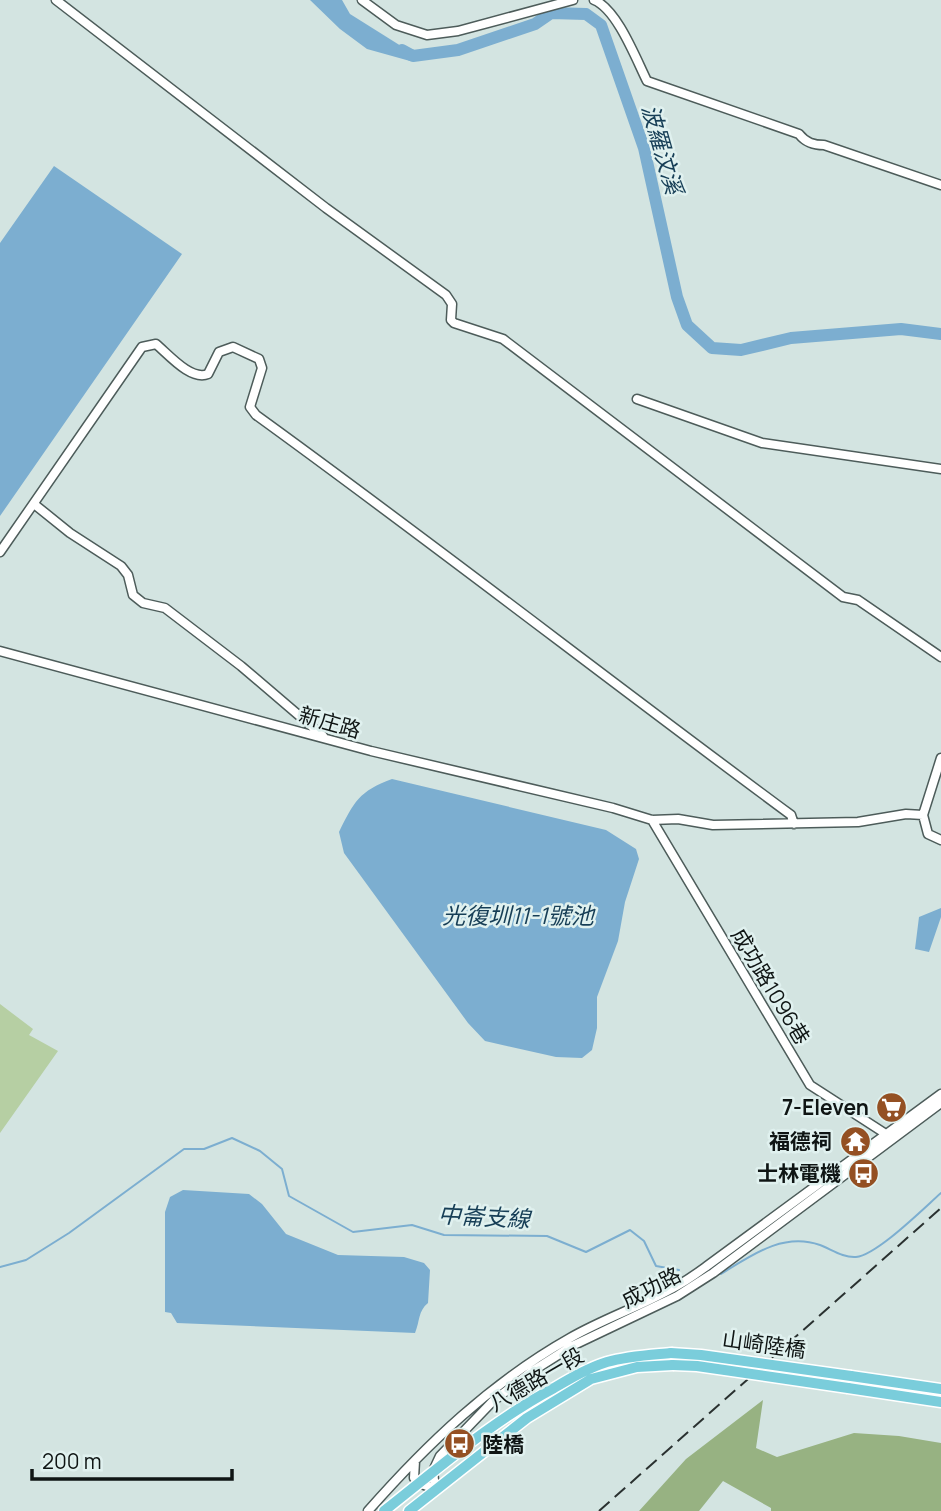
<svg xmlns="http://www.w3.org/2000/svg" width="941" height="1511" viewBox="0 0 941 1511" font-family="Manrope,'Noto Sans TC',sans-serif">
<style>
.green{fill:#b6cfa3}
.forest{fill:#97b282}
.water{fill:#7caed0}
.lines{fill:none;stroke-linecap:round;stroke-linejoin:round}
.stream{stroke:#7caed0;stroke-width:2}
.river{stroke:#7caed0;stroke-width:12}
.minor-casing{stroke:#4d5c5a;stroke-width:11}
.major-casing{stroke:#fff;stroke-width:13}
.minor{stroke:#fff;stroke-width:8}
.major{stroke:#7acddb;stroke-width:10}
.rail{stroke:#2a3130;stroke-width:2;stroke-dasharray:14 7;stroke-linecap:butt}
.major-bridge-casing{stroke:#fff;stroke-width:13;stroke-linecap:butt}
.major-bridge{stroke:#7acddb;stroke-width:10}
.labels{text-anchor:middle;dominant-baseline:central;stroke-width:5;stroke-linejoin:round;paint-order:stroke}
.street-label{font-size:21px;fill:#0f1514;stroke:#e0f1ef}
.poi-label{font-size:21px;font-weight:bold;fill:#0f1514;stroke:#e0f1ef;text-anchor:end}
.water-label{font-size:23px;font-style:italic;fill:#163e56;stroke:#e0f1ef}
</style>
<rect width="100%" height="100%" fill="#d3e4e1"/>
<path class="green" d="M0,1004l33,25 -4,6 29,16 -58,82z"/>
<path class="forest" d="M763,1400l-7,48 21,9 77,-24 45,3 42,7v68h-170v-3l-48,-27 -24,30h-60l47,-52z"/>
<path class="water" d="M310,0h32l8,14 51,32 18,7 -9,8 -43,-12 -27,-20z
M54,166l128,88 -182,262v-273z
M392,779l214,51 30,19 3,10 -14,43 -7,39 -21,56v31l-5,22 -10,8 -26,-1 -71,-16 -17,-18 -124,-170 -5,-21c15,-30 20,-41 53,-53z
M941,908v9l-12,35 -14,-3 4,-32z
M183,1190l66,4 13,10 24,30 52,21 66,2 20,6 6,7 -2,33c-10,8 -8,18 -13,30l-238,-10 -6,-10 -6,-1v-100l5,-15z"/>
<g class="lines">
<path class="stream" d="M0,1267l26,-7 43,-27 115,-84h20l28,-11 28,13 22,18 7,27 64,36 59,-7 32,10 103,1 39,16 44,-22 14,11 12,25 23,4
M721,1274c31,-19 62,-42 99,-29 11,4 23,13 36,12 21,-2 68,-49 85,-64"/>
<path class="river" d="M402,50l11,6 45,-6 77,-26 16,-11 35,1 15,11 43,123 33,149 10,28 25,23 29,2 50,-12 110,-9 40,5"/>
<defs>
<path id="minor" d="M56,0l270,208 120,87 6,9 -1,16 3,3 49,16 340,258 15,3 83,57
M362,0l34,25 31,10 31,-4 115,-31
M594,0c23,9 42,59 53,81l152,53c7,9 15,11 25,11l117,40
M637,399l125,44 179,26
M34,504l36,29 51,33 7,9 5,20 10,8 22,5 76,58 82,70
M0,552l142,-205 14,-3c13,11 35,37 52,30l11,-22 14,-5 26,12 3,9 -12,39 6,8c181,131 356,268 535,400l3,9
M0,651l371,100 242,57 39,12 26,-1 35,6 145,-3 48,-8 17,1
M941,758l-18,57 5,19 13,6
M652,820l158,265 79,51
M415,1461l-1,17 5,5 16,6 -2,-18 7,-15 52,-54 39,-30 41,-26 105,-50 36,-23 228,-170
M368,1511c59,-67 124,-129 202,-173 33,-19 69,-31 101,-49 13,-6 25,-15 36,-23l234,-172"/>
<path id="major" d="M851,1376l90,13
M848,1388l93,14
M384,1511c55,-43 108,-90 170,-123 17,-10 34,-20 53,-26 21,-6 43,-7 64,-9
M409,1511l118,-93 64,-39 46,-12 36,-2"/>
</defs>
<use href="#minor" class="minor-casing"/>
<use href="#major" class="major-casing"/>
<use href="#minor" class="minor"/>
<use href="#major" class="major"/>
<path class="rail" d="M599,1511l342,-303"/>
<defs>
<path id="major-bridge" d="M671,1353l30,2 150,21
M673,1365l24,1 151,22"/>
</defs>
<use href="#major-bridge" class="major-bridge-casing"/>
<use href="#major-bridge" class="major-bridge"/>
</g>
<defs>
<symbol id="supermarket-disc" viewBox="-11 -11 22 22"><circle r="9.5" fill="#945023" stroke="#e0f1ef"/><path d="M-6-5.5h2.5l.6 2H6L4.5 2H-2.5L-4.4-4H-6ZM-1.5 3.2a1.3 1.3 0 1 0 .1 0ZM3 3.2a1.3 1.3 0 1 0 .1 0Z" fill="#fff"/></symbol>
<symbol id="temple-disc" viewBox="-11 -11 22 22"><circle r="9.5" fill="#945023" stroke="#e0f1ef"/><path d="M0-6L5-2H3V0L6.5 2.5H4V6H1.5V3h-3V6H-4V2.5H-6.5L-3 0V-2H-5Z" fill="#fff"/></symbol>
<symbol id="bus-disc" viewBox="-11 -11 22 22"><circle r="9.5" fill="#945023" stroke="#e0f1ef"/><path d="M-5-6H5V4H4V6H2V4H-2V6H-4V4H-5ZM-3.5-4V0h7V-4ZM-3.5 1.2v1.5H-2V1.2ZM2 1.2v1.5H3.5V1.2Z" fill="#fff"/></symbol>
</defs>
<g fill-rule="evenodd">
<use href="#supermarket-disc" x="874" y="1090" width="35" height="35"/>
<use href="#temple-disc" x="838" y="1124" width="35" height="35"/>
<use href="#bus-disc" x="846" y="1156" width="35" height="35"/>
<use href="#bus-disc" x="442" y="1426" width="35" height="35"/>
</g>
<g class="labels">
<g class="street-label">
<text transform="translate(330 722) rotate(16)">新庄路</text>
<text transform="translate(771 986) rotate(59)">成功路1096巷</text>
<text transform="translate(651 1287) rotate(-27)">成功路</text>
<text transform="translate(764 1344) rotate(8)">山崎陸橋</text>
<text transform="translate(536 1379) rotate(-30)">八德路一段</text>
</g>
<g class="poi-label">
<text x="869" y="1107">7-Eleven</text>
<text x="832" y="1141">福德祠</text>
<text x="841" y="1173">士林電機</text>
<text x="482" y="1444" text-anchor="start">陸橋</text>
</g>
<g class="water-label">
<text transform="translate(663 149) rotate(74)">波羅汶溪</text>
<text x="518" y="915">光復圳11-1號池</text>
<text transform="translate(484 1216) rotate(3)">中崙支線</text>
</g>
</g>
<path d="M32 1469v10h200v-10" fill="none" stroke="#0f1514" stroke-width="3.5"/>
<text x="42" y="1469" font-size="21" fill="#0f1514" stroke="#e0f1ef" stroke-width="5" paint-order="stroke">200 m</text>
</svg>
